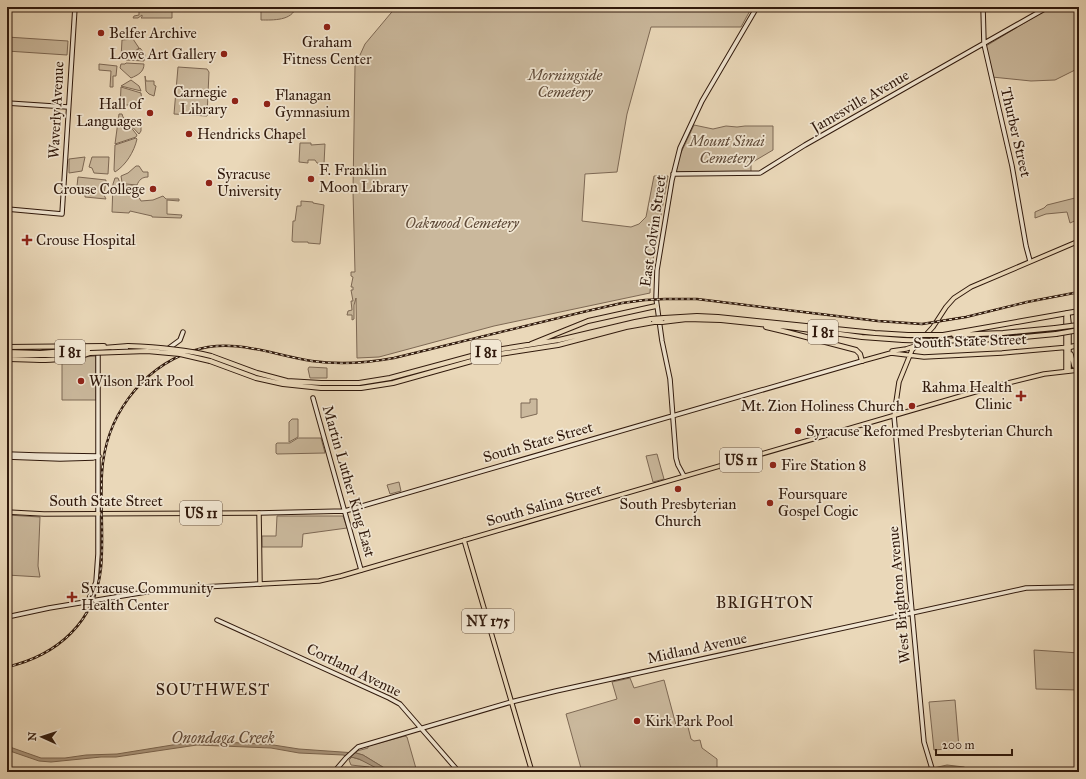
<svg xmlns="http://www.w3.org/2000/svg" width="1086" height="779" viewBox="0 0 1086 779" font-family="'IM FELL Great Primer',serif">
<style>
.green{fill:#cab89c;stroke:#7d6854}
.water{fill:#ab977e;stroke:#7a6550}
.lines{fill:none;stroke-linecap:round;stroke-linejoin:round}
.secondary-casing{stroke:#30190c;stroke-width:5.5}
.primary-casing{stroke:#30190c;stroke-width:5.5}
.highway-casing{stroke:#30190c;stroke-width:6}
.secondary{stroke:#f1e6d2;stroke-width:3.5}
.primary{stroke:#ead8b9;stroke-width:3.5}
.highway{stroke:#ead8b9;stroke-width:4}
.rail-casing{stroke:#30190c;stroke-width:2.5}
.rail{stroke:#f1e6d2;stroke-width:1;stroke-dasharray:3;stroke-linecap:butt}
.highway-bridge-casing{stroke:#30190c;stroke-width:6;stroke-linecap:butt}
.highway-bridge{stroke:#ead8b9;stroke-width:4}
.poi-dot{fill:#8f2418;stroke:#f1e6d2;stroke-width:1.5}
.labels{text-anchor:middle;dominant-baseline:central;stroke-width:3.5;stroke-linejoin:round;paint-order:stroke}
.shield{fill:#f1e6d2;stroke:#6a5647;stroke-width:1}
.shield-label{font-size:14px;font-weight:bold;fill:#30190c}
.poi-label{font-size:15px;fill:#30190c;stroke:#f1e6d2;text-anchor:start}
.park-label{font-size:15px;font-style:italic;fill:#5e4937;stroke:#f1e6d2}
.street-label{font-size:15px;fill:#30190c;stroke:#f1e6d2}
.neighbourhood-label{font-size:16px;letter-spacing:1px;fill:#30190c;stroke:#f1e6d2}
.water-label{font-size:16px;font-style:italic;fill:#614b3a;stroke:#f1e6d2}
</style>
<rect width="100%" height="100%" fill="#ead8b9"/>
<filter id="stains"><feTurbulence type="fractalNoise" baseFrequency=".005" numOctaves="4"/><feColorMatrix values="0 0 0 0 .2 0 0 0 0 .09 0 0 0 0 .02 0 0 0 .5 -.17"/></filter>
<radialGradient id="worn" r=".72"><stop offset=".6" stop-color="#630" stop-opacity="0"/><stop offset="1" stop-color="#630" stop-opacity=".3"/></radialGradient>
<path class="green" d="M139,7h33v11h-31l1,-1v-2l-4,3h-5l1,-2 5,-1z
M261,7h35c-4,14 -23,13 -35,13z
M396,7h356l-11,20h-90l-24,87 -10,58 -32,2 -3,47 49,6 8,-3 7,-7 8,-41h14l-17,95 -1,22 -156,33 -115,31 -22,1 -1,-60 -2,7v14l-2,1v-5h-5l1,-4 4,-1 -1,-9h2l-2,-11h2v-3h-2l2,-10 -2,-1v-4h4l-2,-81 2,-125 10,-22z
M1051,7h28v61l-24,12 -24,1 -39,-4 -6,-31z
M7,37l61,4 -1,14 -60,-4z
M133,39l6,9c-5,4 -11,10 -18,10l1,-18z
M140,48l5,6 -1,7 -18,-1v-1z
M126,63l18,1c0,8 -6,11 -13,14l-11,-10 1,-4h4z
M99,64l18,2 -1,10h-3v11h-3l1,-16 -12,-1z
M178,67l29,2 2,3 -2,44 -33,-2z
M145,76l1,5h8v4l2,1 -2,10 -5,-2 -3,-3z
M131,80l8,6 2,5 -20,-5z
M121,87l20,6 1,9 -8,3h-9l-2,3h-3z
M119,114h3l1,3 14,18 -1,2 -21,7z
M125,119l7,1 9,5v6l-2,3z
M694,125l19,4 13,-3 11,1 8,-1h28v24l-22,13v9h-75l3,-15z
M136,138l1,1c-3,13 -11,26 -22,33l-1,-2 1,-25z
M300,143h11v2l14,-1 -1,20 -7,-1 -2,-3h-7v3l-9,-1z
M85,157l-3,14 -13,2v-14z
M92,157h17l-1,17 -14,-1 -2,-5 -3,-1z
M136,166h3l4,6h5v5c-6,0 -9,3 -11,8l-11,-1 -4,-2 -1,-6 7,-3z
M78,177l28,3 -2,15 2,4 -21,-2v-6h-4l-1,-5h-3z
M115,178h3l2,5 5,3h12v8l4,7 12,-1 10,-4 3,3h13v2l-12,-1v14l15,1 -1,3 -29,-1v-1l-22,-5 -1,2 -17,-1 1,-28z
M1079,197v22l-9,4 -3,-11 -21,2 -11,4v-6l9,-4 3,-3z
M301,201l12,1v1l11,2 -4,39 -12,-1v-1h-14l-2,-1 1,-20h2l2,-15h4z
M96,356v44h-34v-41z
M309,367l18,1v10h-17l-2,-9z
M530,399h7v15l-16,4v-15h9z
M292,419h6v18l-9,5v-20z
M298,438h23l4,15 -48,1 -1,-1v-9l1,-1h13z
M657,454l7,25 -11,3 -7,-26z
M399,482l2,9 -11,3 -3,-9z
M7,515l33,2 -2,49 2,11 -33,-2z
M277,516h66l4,12 -44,6 -1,13h-40v-11h14z
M1034,650l45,3v37l-43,-1z
M630,678l4,10 30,-8 12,45 11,-2 4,16 3,2 6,-1 2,8 15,11v13h-135l-16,-58 51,-15 -5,-17z
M955,700l4,48 -25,2 -5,-48z
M405,736l2,1 10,35h-26l-28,-17 -7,-2 1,-2 11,-3v-2z
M352,757l12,4 20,11h-4l-11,-5 -18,-2 -2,-5z"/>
<path class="water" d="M197,741l70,3 32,5 57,4 7,2 28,17h-7l-25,-13 -16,-4 -44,-2 -28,-5 -74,-3 -81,12h-15l-50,5 -12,-1 -32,-11v-4l34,12h24l21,-3 31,-1z
M947,765l17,2 10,5h-7l-14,-4 -10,1 -12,3h-16z"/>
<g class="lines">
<defs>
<path id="secondary" d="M983,7l1,37 28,122 14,80 4,15
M7,103l61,4
M673,174l87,-1 45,-28 243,-138
M7,209l55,5 13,-207
M169,348l11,-8 3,-8
M113,349h42
M66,353l33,-3
M313,398l48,172
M894,416l30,326 9,30
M7,454l29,1 62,1
M7,457l53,2 33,-1 6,-2
M684,476l-6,-11 -2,-7 -6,-79 -8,-38 -6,-43 1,-28 15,-90 8,-32 22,-47 55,-94
M259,513l86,-2 517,-150
M88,601l8,-19 2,-28v-204
M7,617l42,-9 115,-19 96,-5
M217,620l172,78 11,6 59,68
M334,772l12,-14 12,-11 153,-45 45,-11 470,-103 53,-1"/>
<path id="primary" d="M1068,314l1,9v48
M892,351l14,-2 9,-3
M1071,354l3,12 5,2
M862,361l29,-8 33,4 78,-4 68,-6
M1066,371v-54l1,-4
M894,416l5,-34 13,-32 21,-23 13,-20 8,-9 17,-11 108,-46
M7,512l37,2 215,-1 1,71 59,-3 22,-5 651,-189 52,-13 35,-4
M464,540l68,232"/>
<path id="highway" d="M664,318l33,-2 21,1 157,16 33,2
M662,322l25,-3 34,1 68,7 73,10 41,3
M766,327l21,5 69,18 4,4 2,7
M943,335l136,-24
M954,335l49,-2 52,-5
M935,341l68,-2 53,-5
M531,344l57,-23 68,-15
M7,347l97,-1
M1070,347l9,-2
M7,352l33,1 88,-7
M7,355h61
M211,356l46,17 30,8 34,2h38l31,-5 100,-27 69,-11 76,-18 16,-3
M7,359c23,1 62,3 83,-6
M210,361l46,17 27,6 38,4h40l32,-5 100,-28 65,-10 68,-18 28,-5"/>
</defs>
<use href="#secondary" class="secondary-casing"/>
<use href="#primary" class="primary-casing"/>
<use href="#highway" class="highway-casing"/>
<use href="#secondary" class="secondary"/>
<use href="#primary" class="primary"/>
<use href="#highway" class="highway"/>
<defs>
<path id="rail" d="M7,667c51,-12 88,-45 94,-99 3,-31 -1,-63 1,-95 3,-55 38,-104 90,-122 42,-14 80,4 120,10 28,4 55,2 82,-3l189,-46 39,-9 23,-3 20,-1h32l181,22 44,3 44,-7 61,-15 52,-10"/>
</defs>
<use href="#rail" class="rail-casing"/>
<use href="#rail" class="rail"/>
<defs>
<path id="highway-bridge" d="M651,319l13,-1
M654,322h8
M1055,328l23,-3
M1056,334l23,-4
M908,335h35
M903,340l32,1
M128,346c28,1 55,3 83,10
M90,353l57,-2 33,3 30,7"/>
</defs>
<use href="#highway-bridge" class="highway-bridge-casing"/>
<use href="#highway-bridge" class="highway-bridge"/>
</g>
<g class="poi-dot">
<circle cx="327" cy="27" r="4"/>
<circle cx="101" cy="33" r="4"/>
<circle cx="224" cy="54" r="4"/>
<circle cx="235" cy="101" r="4"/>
<circle cx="267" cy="104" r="4"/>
<circle cx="150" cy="113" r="4"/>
<circle cx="189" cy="134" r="4"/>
<circle cx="311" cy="179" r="4"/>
<circle cx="209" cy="183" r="4"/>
<circle cx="153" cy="189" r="4"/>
<path d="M25 234h4v4h4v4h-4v4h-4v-4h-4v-4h4z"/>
<circle cx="81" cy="381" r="4"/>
<path d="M1019 390h4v4h4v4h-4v4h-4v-4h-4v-4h4z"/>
<circle cx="912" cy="406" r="4"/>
<circle cx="798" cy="431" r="4"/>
<circle cx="773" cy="465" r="4"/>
<circle cx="678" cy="489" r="4"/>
<circle cx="770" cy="503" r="4"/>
<path d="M70 591h4v4h4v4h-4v4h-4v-4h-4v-4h4z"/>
<circle cx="637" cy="721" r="4"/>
</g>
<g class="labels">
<g class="shield">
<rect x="808" y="320" width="30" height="24" rx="3"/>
<rect x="55" y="340" width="30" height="24" rx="3"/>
<rect x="471" y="340" width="30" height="24" rx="3"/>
<rect x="720" y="448" width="42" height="24" rx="3"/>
<rect x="180" y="501" width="42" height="24" rx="3"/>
<rect x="462" y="609" width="52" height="24" rx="3"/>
</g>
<g class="shield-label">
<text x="823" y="332">I 81</text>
<text x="70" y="352">I 81</text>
<text x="486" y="352">I 81</text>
<text x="741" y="460">US 11</text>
<text x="201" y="513">US 11</text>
<text x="488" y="621">NY 175</text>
</g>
<g class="poi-label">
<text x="109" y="33">Belfer Archive</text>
<text x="327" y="42" text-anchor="middle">Graham<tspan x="327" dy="17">Fitness Center</tspan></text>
<text x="216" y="54" text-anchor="end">Lowe Art Gallery</text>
<text x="227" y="92" text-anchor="end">Carnegie<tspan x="227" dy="17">Library</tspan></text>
<text x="275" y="95">Flanagan<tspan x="275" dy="17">Gymnasium</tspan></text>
<text x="142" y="104" text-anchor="end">Hall of<tspan x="142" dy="17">Languages</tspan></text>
<text x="197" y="134">Hendricks Chapel</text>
<text x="319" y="170">F. Franklin<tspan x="319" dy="17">Moon Library</tspan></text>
<text x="217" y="174">Syracuse<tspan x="217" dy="17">University</tspan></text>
<text x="145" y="189" text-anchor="end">Crouse College</text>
<text x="36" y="240">Crouse Hospital</text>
<text x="89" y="381">Wilson Park Pool</text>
<text x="1012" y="387" text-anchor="end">Rahma Health<tspan x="1012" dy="17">Clinic</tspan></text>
<text x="904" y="406" text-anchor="end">Mt. Zion Holiness Church</text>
<text x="806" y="431">Syracuse Reformed Presbyterian Church</text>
<text x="781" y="465">Fire Station 8</text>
<text x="778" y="494">Foursquare<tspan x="778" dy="17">Gospel Cogic</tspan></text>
<text x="678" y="504" text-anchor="middle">South Presbyterian<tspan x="678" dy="17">Church</tspan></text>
<text x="81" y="588">Syracuse Community<tspan x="81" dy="17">Health Center</tspan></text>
<text x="645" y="721">Kirk Park Pool</text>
</g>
<g class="park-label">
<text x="565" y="75">Morningside<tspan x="565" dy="17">Cemetery</tspan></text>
<text x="727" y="141">Mount Sinai<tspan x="727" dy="17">Cemetery</tspan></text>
<text x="462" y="223">Oakwood Cemetery</text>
</g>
<g class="street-label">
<text transform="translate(860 101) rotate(-30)">Jamesville Avenue</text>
<text transform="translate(56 110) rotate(-87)">Waverly Avenue</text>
<text transform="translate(1016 132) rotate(77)">Thurber Street</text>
<text transform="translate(653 231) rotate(-82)">East Colvin Street</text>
<text transform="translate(970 341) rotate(-2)">South State Street</text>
<text transform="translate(538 442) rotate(-16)">South State Street</text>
<text transform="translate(349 481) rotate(74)">Martin Luther King East</text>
<text x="106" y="501">South State Street</text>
<text transform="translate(544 505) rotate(-16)">South Salina Street</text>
<text transform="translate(899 595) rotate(-95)">West Brighton Avenue</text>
<text transform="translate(697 648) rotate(-12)">Midland Avenue</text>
<text transform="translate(354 670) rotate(26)">Cortland Avenue</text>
</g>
<g class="neighbourhood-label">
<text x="765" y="602">BRIGHTON</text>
<text x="213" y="689">SOUTHWEST</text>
</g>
<g class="water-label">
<text x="223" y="737">Onondaga Creek</text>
</g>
</g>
<rect width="1086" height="779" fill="none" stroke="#ead8b9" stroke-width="24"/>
<rect x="8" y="8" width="1070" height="763" fill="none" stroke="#30190c" stroke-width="2"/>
<rect x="12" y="12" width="1062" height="755" fill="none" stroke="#30190c"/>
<g transform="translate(42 737) rotate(273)" stroke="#f1e6d2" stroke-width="3" paint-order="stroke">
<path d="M0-3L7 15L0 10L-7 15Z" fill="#30190c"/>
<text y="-6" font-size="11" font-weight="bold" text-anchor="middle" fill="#30190c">N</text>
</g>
<path d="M936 749v6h76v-6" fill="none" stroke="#30190c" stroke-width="2"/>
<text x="942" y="749" font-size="12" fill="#30190c" stroke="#f1e6d2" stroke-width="3" paint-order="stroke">200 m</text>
<rect width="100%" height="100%" filter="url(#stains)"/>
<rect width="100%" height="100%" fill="url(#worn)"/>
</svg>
